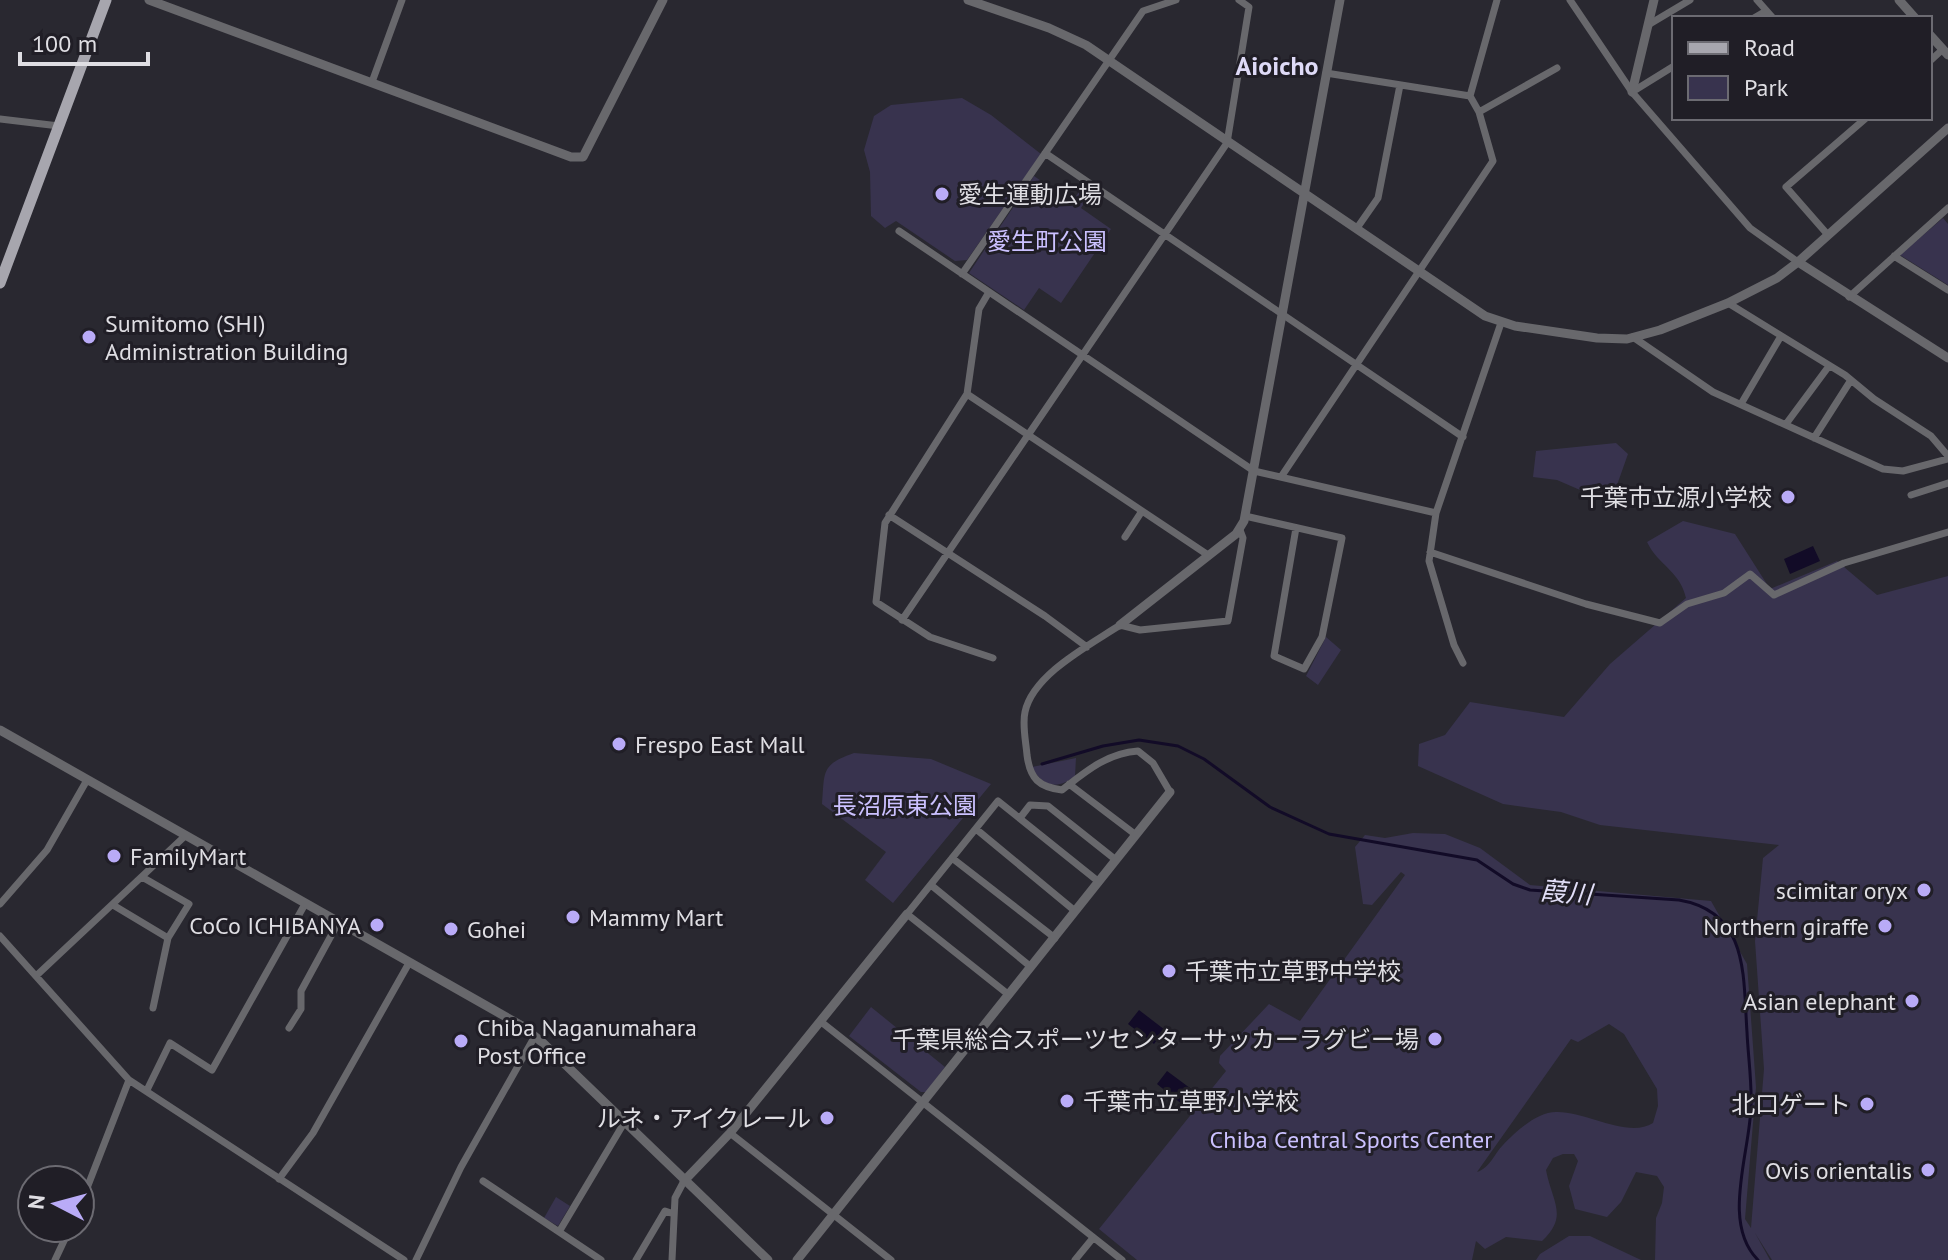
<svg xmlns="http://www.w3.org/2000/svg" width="1948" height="1260" viewBox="0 0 1948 1260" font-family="'PT Sans','Noto Sans JP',sans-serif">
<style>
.green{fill:#38334e;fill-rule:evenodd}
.water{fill:#120b27}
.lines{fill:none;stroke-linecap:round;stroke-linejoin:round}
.stream{stroke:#120b27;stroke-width:3}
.minor{stroke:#68686c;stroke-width:7}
.tertiary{stroke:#68686c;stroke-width:9}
.primary{stroke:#a7a6ae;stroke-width:11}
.poi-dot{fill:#b9abf7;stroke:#201e26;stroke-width:3}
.labels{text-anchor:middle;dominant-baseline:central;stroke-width:6;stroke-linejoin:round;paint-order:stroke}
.poi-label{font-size:24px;fill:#dfdee3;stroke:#201e26;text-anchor:start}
.park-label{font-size:24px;fill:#cbc1ff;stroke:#201e26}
.neighbourhood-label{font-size:26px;font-weight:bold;fill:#dedaf7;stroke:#201e26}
.water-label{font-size:26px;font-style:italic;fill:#e2dff8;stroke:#201e26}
</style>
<rect width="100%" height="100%" fill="#292830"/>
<path class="green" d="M962,98l29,17 50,39 -74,106 -12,1 -59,-40 -11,7 -14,-12 -1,-44 -6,-22 10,-34 17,-11z
M1034,176l38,26 13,-19 9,6 -13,19 30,21 -50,74 -22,-15 -15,22 -55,-37z
M1943,218l5,6v61l-48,-30z
M1616,443l12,11 -11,31 -30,8 -30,-13 -24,-3 3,-26z
M1683,521l52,13 35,55 67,-28 40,34 71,-19v684h-176l-17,-27 15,27h-115l1,-42 6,-15 2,-16 -7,-11 -21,-4 -15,30 -14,15 -32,-8 -6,-23 9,-25 -4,-7h-11l-10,4 -7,12c6,32 23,46 -4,71l-36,-4 -21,12 -9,-8 -4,19h-335l-38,-31 127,-158 -7,-8 1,-7 49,-52 31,17 105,-146 -4,-3 -29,33 -9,-1 -8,-57 10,-12 20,3 28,-5 32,1 35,14 50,37 181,16 36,63 9,123 -11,132 6,9 13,-159 -9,-128 8,-83 16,-13 -179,-20 -39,-13 -58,-8 -85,-38 1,-22 26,-9 25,-33 94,15 46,-53 76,-66c-6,-27 -28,-33 -39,-56zM1609,1024l15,10 33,55 1,17 -5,17c-25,16 -67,-12 -97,-11 -19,0 -41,20 -53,33 -9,9 -13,23 -26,27l94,-133 7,3z
M1326,637l15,13 -23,35 -12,-9z
M854,753l77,6 60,25 -98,119 -28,-23 21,-28 -64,-48c3,-32 -2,-39 32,-51z
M1076,758l-1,18c-17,14 -33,11 -43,-9z
M871,1007l74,60 -19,25h-5l-72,-56z
M556,1197l14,9 -12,20 -14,-8z
M1569,1236h21l51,24h-105l4,-6z"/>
<path class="water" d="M1813,546l7,15 -30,13 -6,-15z
M1139,1010l26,20 -11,14 -26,-20z
M1167,1071l27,20 -11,14 -26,-21z"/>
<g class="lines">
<path class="stream" d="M1042,764l61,-18 36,-6 39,6 26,13 66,48 59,27 148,26 36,24 17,6 149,10c70,12 64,75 68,132 1,24 5,49 4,74 -1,47 -30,117 7,154"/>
<path class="minor" d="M1570,0l62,92 118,136 48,34
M1757,0l16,18
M1754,18l12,-7
M1648,25l42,-25
M1930,61l13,-12
M1326,73l144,23
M372,82l30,-82
M1632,92l42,-26
M1479,112l78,-44
M0,119l59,7
M1045,153l418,284
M1357,228l21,-30 22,-113
M899,231l355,240 182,42
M1828,235l-42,-48 80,-69
M1894,256l54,34
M962,274l181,-263 33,-11
M989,292l-10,17 -12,85 -82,129 -9,79 54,35 63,21
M1849,297l99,-89
M1728,303l117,72 29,24 57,37 17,20
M1633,337l80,55 170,77 20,2 45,-12
M967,394l241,161
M1741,404l40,-68
M1786,424l43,-58
M1814,438l37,-58
M1281,477l212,-316 -14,-49 -9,-16 27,-96
M1911,495l37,-12
M889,515l156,101 42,31
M1245,516l97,22 -20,99 -18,32 -30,-13 22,-128
M1125,537l17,-26
M1430,552l156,52 74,19 27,-19 37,-11 26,-19 24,21 70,-32 104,-31
M902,620l325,-477 22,-136 -10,-7
M1463,663l-9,-18 -25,-84 7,-48 65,-190
M1069,784l67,51
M1170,792l-17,-29 -15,-12c-31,2 -53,21 -76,39 -23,-3 -32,-11 -35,-35 -1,-13 -5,-30 -2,-43 8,-38 65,-67 95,-87l20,5 88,-9 15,-83 -3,-8
M1020,818l10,-13 18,1 68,54
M976,829l99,82
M952,858l103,80
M142,877l47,27 -21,34 -15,70
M931,885l100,82
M0,904l47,-54 40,-70
M113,905l55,33
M0,936l129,144 275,180
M36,976l149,-140
M1009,995l-102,-81 91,-113 101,81
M820,1021l302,239
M289,1028l12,-19v-18l37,-68
M147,1090l23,-47 42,27 93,-166
M730,1133l161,127
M279,1179l34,-46 96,-170
M483,1181l118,79
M80,1206l49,-126
M559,1232l65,-109
M55,1260l15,-32
M416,1260l45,-93 74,-131
M636,1260l29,-49 9,3
M672,1260l3,-62 9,-17
M1075,1260l18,-22"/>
<path class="tertiary" d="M149,0l422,157h12l80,-157
M968,0l81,28 37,17 399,271 30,10 82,12 30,1 33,-9 68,-27 49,-25 21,-16 150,-134
M1899,0l16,18
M1930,35l18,20
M1632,92l22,-92
M1798,262l150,96
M1120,625l116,-91 8,-13 96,-521
M0,730l522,296 21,17 225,217
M684,1181l46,-48 177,-219
M797,1260l373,-468"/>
<path class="primary" d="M0,283l106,-283"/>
</g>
<g class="poi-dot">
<circle cx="942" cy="194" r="8"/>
<circle cx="89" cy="337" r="8"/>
<circle cx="1788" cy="497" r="8"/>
<circle cx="619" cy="744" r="8"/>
<circle cx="114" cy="856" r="8"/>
<circle cx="1924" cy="890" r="8"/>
<circle cx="573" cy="917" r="8"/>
<circle cx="377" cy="925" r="8"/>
<circle cx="1885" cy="926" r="8"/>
<circle cx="451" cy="929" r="8"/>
<circle cx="1169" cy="971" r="8"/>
<circle cx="1912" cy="1001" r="8"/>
<circle cx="1435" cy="1039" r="8"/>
<circle cx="461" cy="1041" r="8"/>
<circle cx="1067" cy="1101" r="8"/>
<circle cx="1867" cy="1104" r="8"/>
<circle cx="827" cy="1118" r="8"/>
<circle cx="1928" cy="1170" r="8"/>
</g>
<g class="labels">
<g class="poi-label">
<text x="958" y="194">愛生運動広場</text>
<text x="105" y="323">Sumitomo (SHI)<tspan x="105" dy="28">Administration Building</tspan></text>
<text x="1772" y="497" text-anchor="end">千葉市立源小学校</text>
<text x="635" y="744">Frespo East Mall</text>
<text x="130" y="856">FamilyMart</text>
<text x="1908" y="890" text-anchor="end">scimitar oryx</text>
<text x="589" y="917">Mammy Mart</text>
<text x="361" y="925" text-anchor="end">CoCo ICHIBANYA</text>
<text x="1869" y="926" text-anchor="end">Northern giraffe</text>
<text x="467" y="929">Gohei</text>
<text x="1185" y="971">千葉市立草野中学校</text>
<text x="1896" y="1001" text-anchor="end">Asian elephant</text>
<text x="477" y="1027">Chiba Naganumahara<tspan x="477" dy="28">Post Office</tspan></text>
<text x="1419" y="1039" text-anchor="end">千葉県総合スポーツセンターサッカーラグビー場</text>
<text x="1083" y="1101">千葉市立草野小学校</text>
<text x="1851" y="1104" text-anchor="end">北口ゲート</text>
<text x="811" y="1118" text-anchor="end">ルネ・アイクレール</text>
<text x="1912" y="1170" text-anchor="end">Ovis orientalis</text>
</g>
<g class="park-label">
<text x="1047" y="241">愛生町公園</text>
<text x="905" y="805">長沼原東公園</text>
<text x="1351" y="1139">Chiba Central Sports Center</text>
</g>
<g class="neighbourhood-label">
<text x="1277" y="65">Aioicho</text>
</g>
<g class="water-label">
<text transform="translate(1566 892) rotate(5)">葭川</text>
</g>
</g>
<rect x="1672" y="16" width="260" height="104" fill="#201e26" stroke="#6c6b72" stroke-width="2"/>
<rect x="1688" y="42" width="40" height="12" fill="#a7a6ae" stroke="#6c6b72" stroke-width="2"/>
<text x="1744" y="56" font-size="24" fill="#dfdee3">Road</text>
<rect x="1688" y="76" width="40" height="24" fill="#38334e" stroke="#6c6b72" stroke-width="2"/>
<text x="1744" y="96" font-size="24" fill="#dfdee3">Park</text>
<g transform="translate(56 1204) rotate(276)"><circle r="38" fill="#201e26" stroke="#6c6b72" stroke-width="2"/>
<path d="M0-6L14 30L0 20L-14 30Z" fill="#b9abf7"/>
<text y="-12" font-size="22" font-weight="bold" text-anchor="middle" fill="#dfdee3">N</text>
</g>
<path d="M20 52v12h128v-12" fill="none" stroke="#dfdee3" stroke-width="4"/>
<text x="32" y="52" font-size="24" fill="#dfdee3" stroke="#201e26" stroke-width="6" paint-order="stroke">100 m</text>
</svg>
